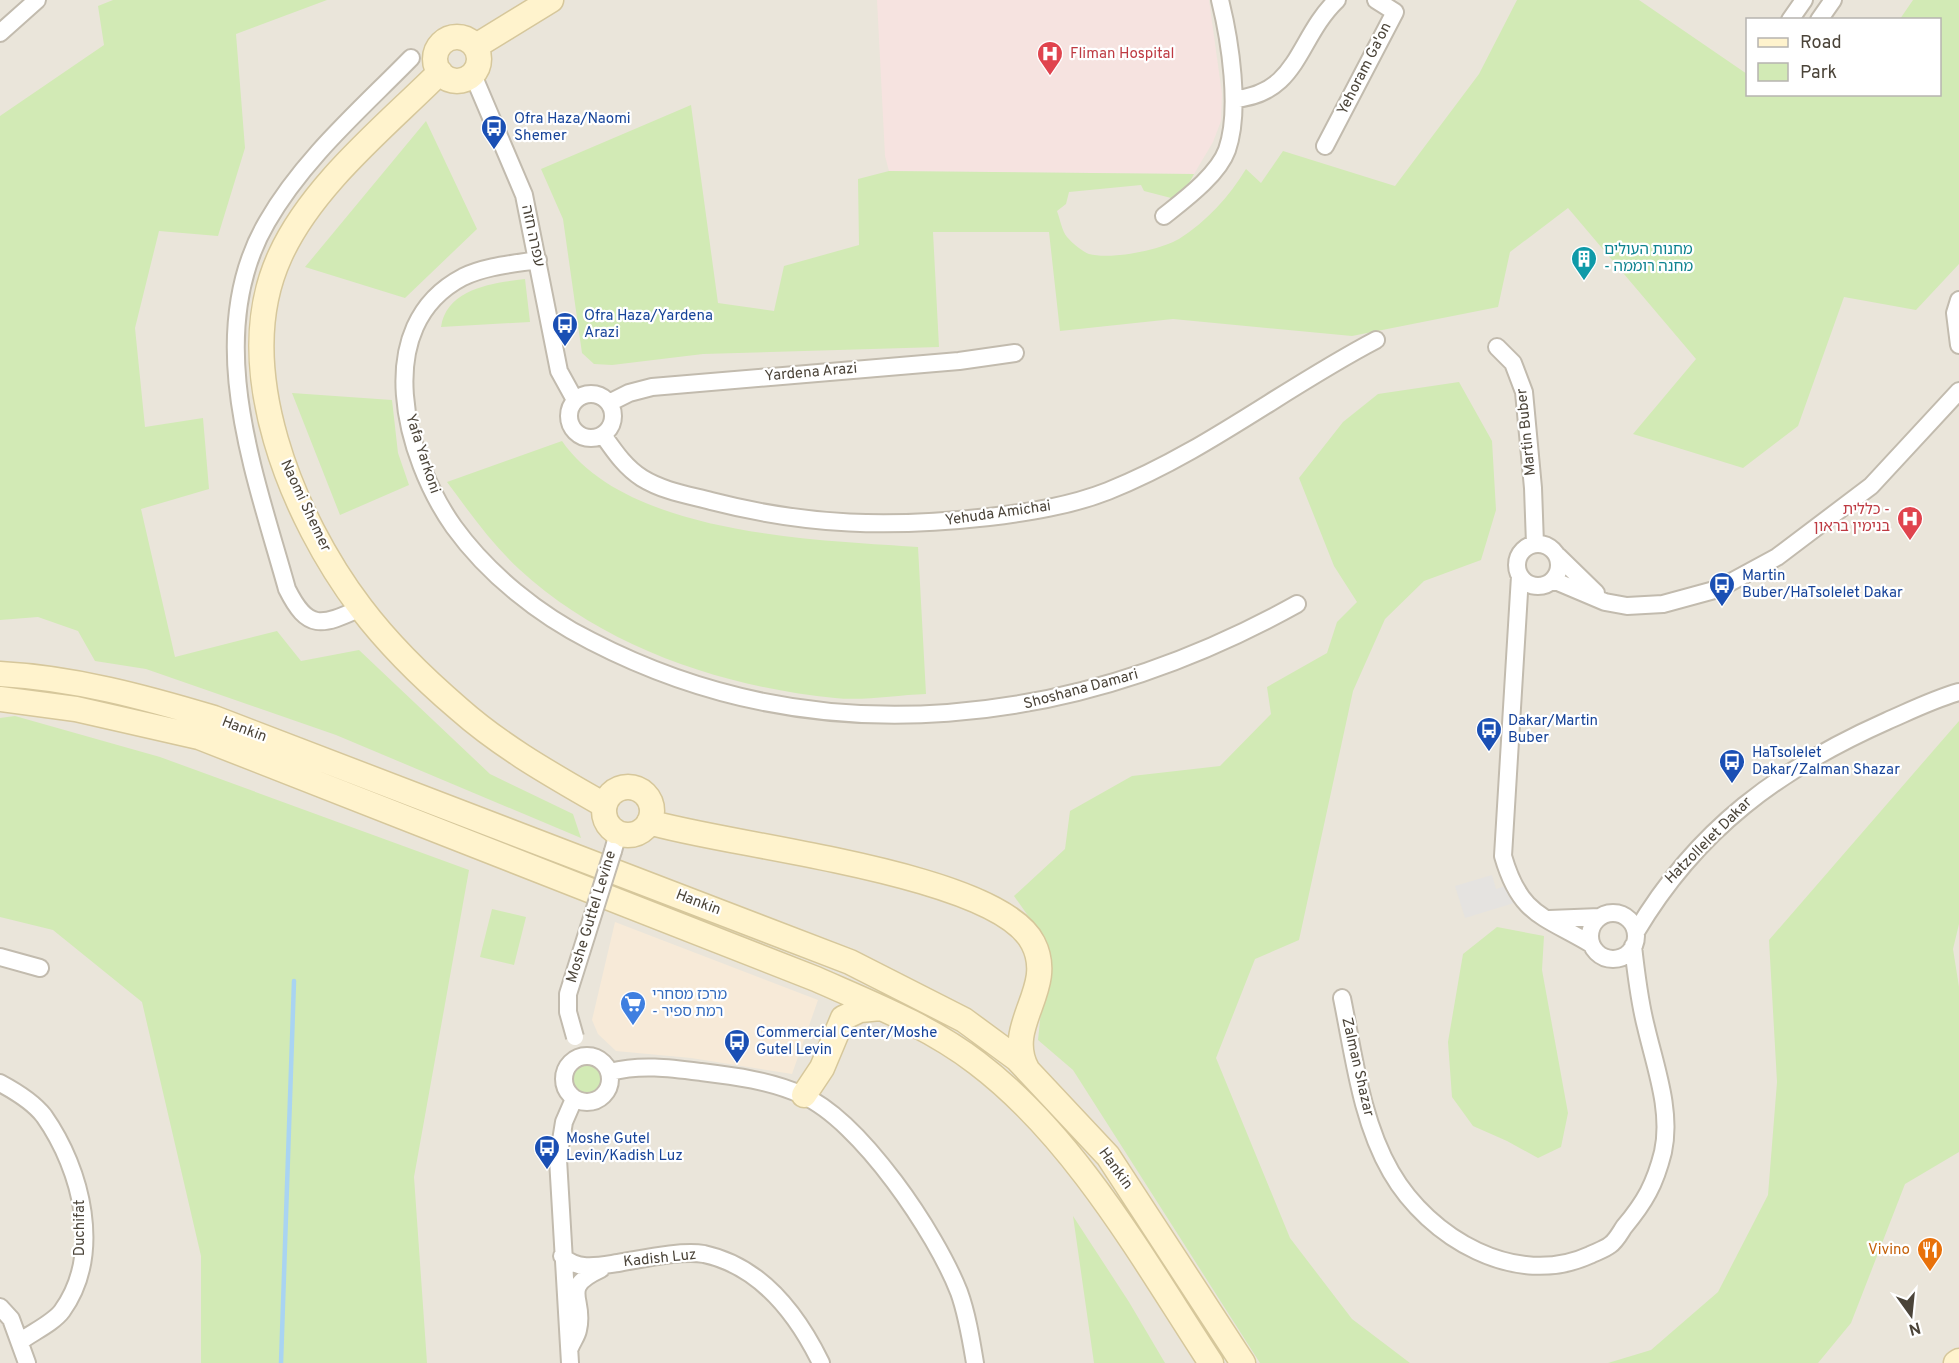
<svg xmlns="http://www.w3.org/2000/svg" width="1959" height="1363" viewBox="0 0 1959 1363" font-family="Overpass,'Noto Sans Hebrew',sans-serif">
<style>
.residential{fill:#eae5da;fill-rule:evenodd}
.commercial{fill:#f7ead8}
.medical{fill:#f6e3e0}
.green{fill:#d2eab5}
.parking{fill:#e5e3e0}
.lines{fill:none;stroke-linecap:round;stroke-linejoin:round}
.stream{stroke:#a9d4f2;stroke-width:4.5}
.street-casing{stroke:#c2bbae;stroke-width:20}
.secondary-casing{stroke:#d6c79b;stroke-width:27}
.street{stroke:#fff;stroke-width:16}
.secondary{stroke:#fff3cd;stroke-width:24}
.street-bridge-casing{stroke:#c2bbae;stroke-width:20;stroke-linecap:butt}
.street-bridge{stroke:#fff;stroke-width:16}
.labels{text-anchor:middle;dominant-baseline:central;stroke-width:4.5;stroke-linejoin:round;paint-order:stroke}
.health-label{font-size:15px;fill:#be3a42;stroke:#fff;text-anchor:start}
.street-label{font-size:15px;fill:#4b4439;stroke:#fff}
.transit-label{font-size:15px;fill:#164399;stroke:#fff;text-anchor:start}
.culture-label{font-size:15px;fill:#0d838f;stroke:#fff;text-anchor:start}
.shop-label{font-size:15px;fill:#366cbe;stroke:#fff;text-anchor:start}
.food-label{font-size:15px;fill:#c56008;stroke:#fff;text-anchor:end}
</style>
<rect width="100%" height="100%" fill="#f6f3ec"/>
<path class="residential" d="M0,0h1959v1363h-1959zM1748,20h192v74h-192z"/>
<path class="commercial" d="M615,922l203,78 -26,74 -101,-16 -75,-7 -18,-17 -6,-14z"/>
<path class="medical" d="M877,0h332l13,94 -1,27 -8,21 -19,32 -305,-3 -4,-15z"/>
<path class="green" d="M113,0h214l-91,34 9,114 -27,88 -59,-5 -24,97 10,99 58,-9 6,71 -68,20 34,148 102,-26 24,30 58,-11 131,124 83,40 8,24 -245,-103 -190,-66 -51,-8 -17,-30 -40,-14 -38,3v-504l104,-71 -6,-39z
M1517,0h122l108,74 1,20h192v-74l-40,-1 13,-19h46v264l-43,46 -72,-13 -46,129 -55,42 -110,-34 63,-75 -128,-151 -58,44 -12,55 -146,29 -179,-17 -113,12 -11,-99h-116l6,115 -236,7 -91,11 -18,-1 -12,-11 -19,-134 -22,-50 150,-64 27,198 56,8 10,-45 75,-21 -1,-66 31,-8 305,3 -11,20 -8,5 -31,-8 -3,-6 -72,7 -3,12 -9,7c3,8 5,20 10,26 5,6 16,15 22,17 22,6 71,-4 90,-15 28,-18 50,-42 67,-70l15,14 22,-32 112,35 84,-112z
M426,121l51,108 -72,69 -100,-31z
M525,279l5,43 -89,5c6,-39 52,-44 84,-48z
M1459,382l33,59 4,69 -15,50 -57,21 -39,38 -32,72 -54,249 -44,19 -39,99 74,180 62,81 58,44h-150l-187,-293 -35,-30 10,-96 -34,-48 51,-47 5,-38 62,-35 88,-10 51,-52 -4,-27 60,-34 10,-31 20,-20 -23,-36 -35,-88 44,-56 35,-28z
M292,393l100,7 6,53 11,32 -69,30z
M562,441c65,94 253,99 356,106l8,147c-30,1 -62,7 -91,4 -112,-11 -232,-51 -316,-129 -28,-26 -49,-56 -72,-87z
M15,716l145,41 309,113 -55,307 13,186h-226v-107l-59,-254 -89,-72 -53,-13v-199z
M1959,721v203l-6,25 6,38v165l-54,32 -54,139 -33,40h-210l43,-13 67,-58 50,-97 9,-113 -8,-142z
M492,909l34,8 -12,48 -34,-8z
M1497,927l47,9 -2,34 26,143 -7,34 -23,11 -31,-17 -34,-15 -21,-29 -4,-55 15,-88z
M571 1080a17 17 0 1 1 34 0a17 17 0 1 1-34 0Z
M1073,1216l56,86 36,61h-71z"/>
<path class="parking" d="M1492,875l4,14 12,-4 6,18 -49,15 -10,-32z"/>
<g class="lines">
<path class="stream" d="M281,1363l13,-382"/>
<defs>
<path id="street" d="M1790,20l14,-20
M1819,20l14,-20
M0,33l37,-33
M473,75l51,120 35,176 16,29
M1234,99c65,-5 63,-61 103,-99
M1325,146l70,-134 -19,-12
M1164,216c20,-16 54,-41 63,-66 14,-40 3,-110 -7,-150
M538,260c-25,4 -52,6 -75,17 -94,49 -58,181 -9,250 34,47 85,88 137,114 230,119 486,85 706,-37
M1959,300l-4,13 4,32
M1497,347l16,16 11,29 9,96 2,56
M569 416a22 22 0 1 1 44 0a22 22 0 1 1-44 0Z
M609,403l20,-10 23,-6 307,-26 56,-8
M603,435c12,17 22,32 39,43 21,13 46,17 69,23 97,25 179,27 278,16 40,-5 81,-11 119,-26 96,-38 176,-103 268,-151
M1517 565a21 21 0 1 1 42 0a21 21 0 1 1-42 0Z
M1558,556l38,37
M1520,576l-17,280c17,59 39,59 88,88
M1553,580l52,22 22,4 36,-2 55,-15 59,-32 94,-71 88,-95
M361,608c-40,18 -53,23 -74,-19 -32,-115 -86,-254 -20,-367 36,-63 94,-113 144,-164
M613,851l5,-18
M1590 936a23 23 0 1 1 46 0a23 23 0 1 1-46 0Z
M1549,919l51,-2
M1636,932c61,-103 143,-163 251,-211 23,-10 47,-22 72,-29
M0,957l40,11
M1342,998c12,58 19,122 49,174 38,66 125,117 199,83 6,-3 15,-6 20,-10 6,-4 10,-12 14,-18 21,-25 31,-43 39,-75 9,-41 -8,-86 -17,-125 -7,-27 -10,-54 -13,-81
M564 1079a23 23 0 1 1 46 0a23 23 0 1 1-46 0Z
M610,1072c30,-8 60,-4 91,0 34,4 70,9 101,23 59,26 134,138 157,197 8,22 12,47 16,71
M0,1083c15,8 34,20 44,33 38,54 59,138 18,195 -9,12 -29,21 -41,30
M562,1256c16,15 36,10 56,7 24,-4 63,-13 86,-9 56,12 93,60 117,109
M0,1307l11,12 16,44
M570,1348c2,-6 7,-12 8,-18 8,-32 -20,-41 23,-61
M570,1363l-12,-204 6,-37 10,-23"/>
<path id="secondary" d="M435 59a22 22 0 1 1 44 0a22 22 0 1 1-44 0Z
M476,46l75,-46
M440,72c-54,54 -128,113 -160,184 -51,111 13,262 81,352 28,37 63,71 98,101 44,39 95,67 145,96
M0,674c74,4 144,23 214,44l636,244 114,58 53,39 91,97 135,207
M0,699l76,10 123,28 617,242c54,24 113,47 161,84 99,75 167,198 234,300
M604 811a24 24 0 1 1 48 0a24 24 0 1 1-48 0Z
M649,822c78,24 348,50 384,121 24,46 -30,82 -6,126
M804,1095l18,-27 21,-50 17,-8 21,-2
M1956,1363l3,-2"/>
</defs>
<use href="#street" class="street-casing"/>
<use href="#secondary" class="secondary-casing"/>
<use href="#street" class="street"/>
<use href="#secondary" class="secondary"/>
<defs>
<path id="street-bridge" d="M575,1037l-7,-25v-18l45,-143"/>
</defs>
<use href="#street-bridge" class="street-bridge-casing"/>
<use href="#street-bridge" class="street-bridge"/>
</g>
<defs>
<symbol id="hospital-pin" viewBox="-11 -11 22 30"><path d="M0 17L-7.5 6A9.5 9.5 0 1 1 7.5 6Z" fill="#e0444e" stroke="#fff"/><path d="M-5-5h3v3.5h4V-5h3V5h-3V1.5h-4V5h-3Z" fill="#fff"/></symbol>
<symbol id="bus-pin" viewBox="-11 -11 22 30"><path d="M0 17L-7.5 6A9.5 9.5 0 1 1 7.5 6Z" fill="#1a4fb4" stroke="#fff"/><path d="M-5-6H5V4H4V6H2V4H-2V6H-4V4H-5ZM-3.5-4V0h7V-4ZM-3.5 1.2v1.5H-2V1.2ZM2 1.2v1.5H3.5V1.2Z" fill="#fff"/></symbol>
<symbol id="building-pin" viewBox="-11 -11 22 30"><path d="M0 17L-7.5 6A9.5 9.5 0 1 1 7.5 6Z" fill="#0f9aa8" stroke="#fff"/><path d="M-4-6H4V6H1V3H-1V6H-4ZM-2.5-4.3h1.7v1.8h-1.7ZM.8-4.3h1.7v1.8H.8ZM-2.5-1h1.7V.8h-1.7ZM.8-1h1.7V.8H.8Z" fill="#fff"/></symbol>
<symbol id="supermarket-pin" viewBox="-11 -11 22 30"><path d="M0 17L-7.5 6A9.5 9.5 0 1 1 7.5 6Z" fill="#3f7fe0" stroke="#fff"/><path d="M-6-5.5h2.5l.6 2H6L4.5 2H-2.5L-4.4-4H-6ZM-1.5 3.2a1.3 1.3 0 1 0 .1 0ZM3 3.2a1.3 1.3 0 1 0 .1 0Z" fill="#fff"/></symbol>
<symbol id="restaurant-pin" viewBox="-11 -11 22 30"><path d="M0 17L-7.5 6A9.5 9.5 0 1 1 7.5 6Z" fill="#e8710a" stroke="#fff"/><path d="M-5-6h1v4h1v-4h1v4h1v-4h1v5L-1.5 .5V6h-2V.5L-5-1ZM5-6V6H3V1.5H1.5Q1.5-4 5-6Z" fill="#fff"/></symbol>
</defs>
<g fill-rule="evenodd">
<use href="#hospital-pin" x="1035" y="39" width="30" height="40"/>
<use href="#bus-pin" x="479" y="113" width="30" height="40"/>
<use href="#building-pin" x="1569" y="244" width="30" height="40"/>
<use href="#bus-pin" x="550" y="310" width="30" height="40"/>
<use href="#hospital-pin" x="1895" y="504" width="30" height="40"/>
<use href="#bus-pin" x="1707" y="570" width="30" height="40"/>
<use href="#bus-pin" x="1474" y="715" width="30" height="40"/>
<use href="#bus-pin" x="1717" y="747" width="30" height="40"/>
<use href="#supermarket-pin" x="618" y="989" width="30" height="40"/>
<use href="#bus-pin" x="722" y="1027" width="30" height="40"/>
<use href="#bus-pin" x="532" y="1133" width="30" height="40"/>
<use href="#restaurant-pin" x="1915" y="1235" width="30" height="40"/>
</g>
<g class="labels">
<g class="health-label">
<text x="1070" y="54">Fliman Hospital</text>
<text x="1890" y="510" text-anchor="end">כללית -<tspan x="1890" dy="17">בנימין בראון</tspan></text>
</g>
<g class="street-label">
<text transform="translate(1365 69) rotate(-63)">Yehoram Ga'on</text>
<text transform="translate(532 236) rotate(78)">עפרה חזה</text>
<text transform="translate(811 373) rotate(-5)">Yardena Arazi</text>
<text transform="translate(1527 432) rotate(-96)">Martin Buber</text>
<text transform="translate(422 454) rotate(72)">Yafa Yarkoni</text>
<text transform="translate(305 506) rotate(65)">Naomi Shemer</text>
<text transform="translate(998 514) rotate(-8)">Yehuda Amichai</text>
<text transform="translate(1081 690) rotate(-15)">Shoshana Damari</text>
<text transform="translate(244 730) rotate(21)">Hankin</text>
<text transform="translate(1709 841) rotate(-45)">Hatzollelet Dakar</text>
<text transform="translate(698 903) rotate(21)">Hankin</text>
<text transform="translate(592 917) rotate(-73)">Moshe Guttel Levine</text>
<text transform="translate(1357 1067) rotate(77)">Zalman Shazar</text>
<text transform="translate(1115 1169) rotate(54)">Hankin</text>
<text transform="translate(80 1228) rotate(-90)">Duchifat</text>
<text transform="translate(660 1259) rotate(-6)">Kadish Luz</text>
</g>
<g class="transit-label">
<text x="514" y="119">Ofra Haza/Naomi<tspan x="514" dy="17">Shemer</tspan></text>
<text x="584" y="316">Ofra Haza/Yardena<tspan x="584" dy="17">Arazi</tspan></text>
<text x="1742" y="576">Martin<tspan x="1742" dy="17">Buber/HaTsolelet Dakar</tspan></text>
<text x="1508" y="721">Dakar/Martin<tspan x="1508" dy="17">Buber</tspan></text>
<text x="1752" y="753">HaTsolelet<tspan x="1752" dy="17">Dakar/Zalman Shazar</tspan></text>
<text x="756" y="1033">Commercial Center/Moshe<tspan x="756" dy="17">Gutel Levin</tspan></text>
<text x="566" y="1139">Moshe Gutel<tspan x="566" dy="17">Levin/Kadish Luz</tspan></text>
</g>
<g class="culture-label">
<text x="1604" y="250">מחנות העולים<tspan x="1604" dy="17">- מחנה רוממה</tspan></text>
</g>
<g class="shop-label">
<text x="652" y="995">מרכז מסחרי<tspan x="652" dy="17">- רמת ספיר</tspan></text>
</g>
<g class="food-label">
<text x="1910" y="1250">Vivino</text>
</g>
</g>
<rect x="1746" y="18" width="195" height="78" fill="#ffffff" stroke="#b7b4b0" stroke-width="1.5"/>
<rect x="1758" y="38" width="30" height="9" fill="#fff3cd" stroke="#b7b4b0" stroke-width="1.5"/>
<text x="1800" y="48" font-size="18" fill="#4b4439">Road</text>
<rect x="1758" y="63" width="30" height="18" fill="#d2eab5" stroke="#b7b4b0" stroke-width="1.5"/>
<text x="1800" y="78" font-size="18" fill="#4b4439">Park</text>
<g transform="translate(1911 1315) rotate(165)" stroke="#ffffff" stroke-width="4.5" paint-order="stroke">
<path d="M0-4.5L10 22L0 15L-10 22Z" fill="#4b4439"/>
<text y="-9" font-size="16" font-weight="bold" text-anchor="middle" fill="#4b4439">N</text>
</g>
</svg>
